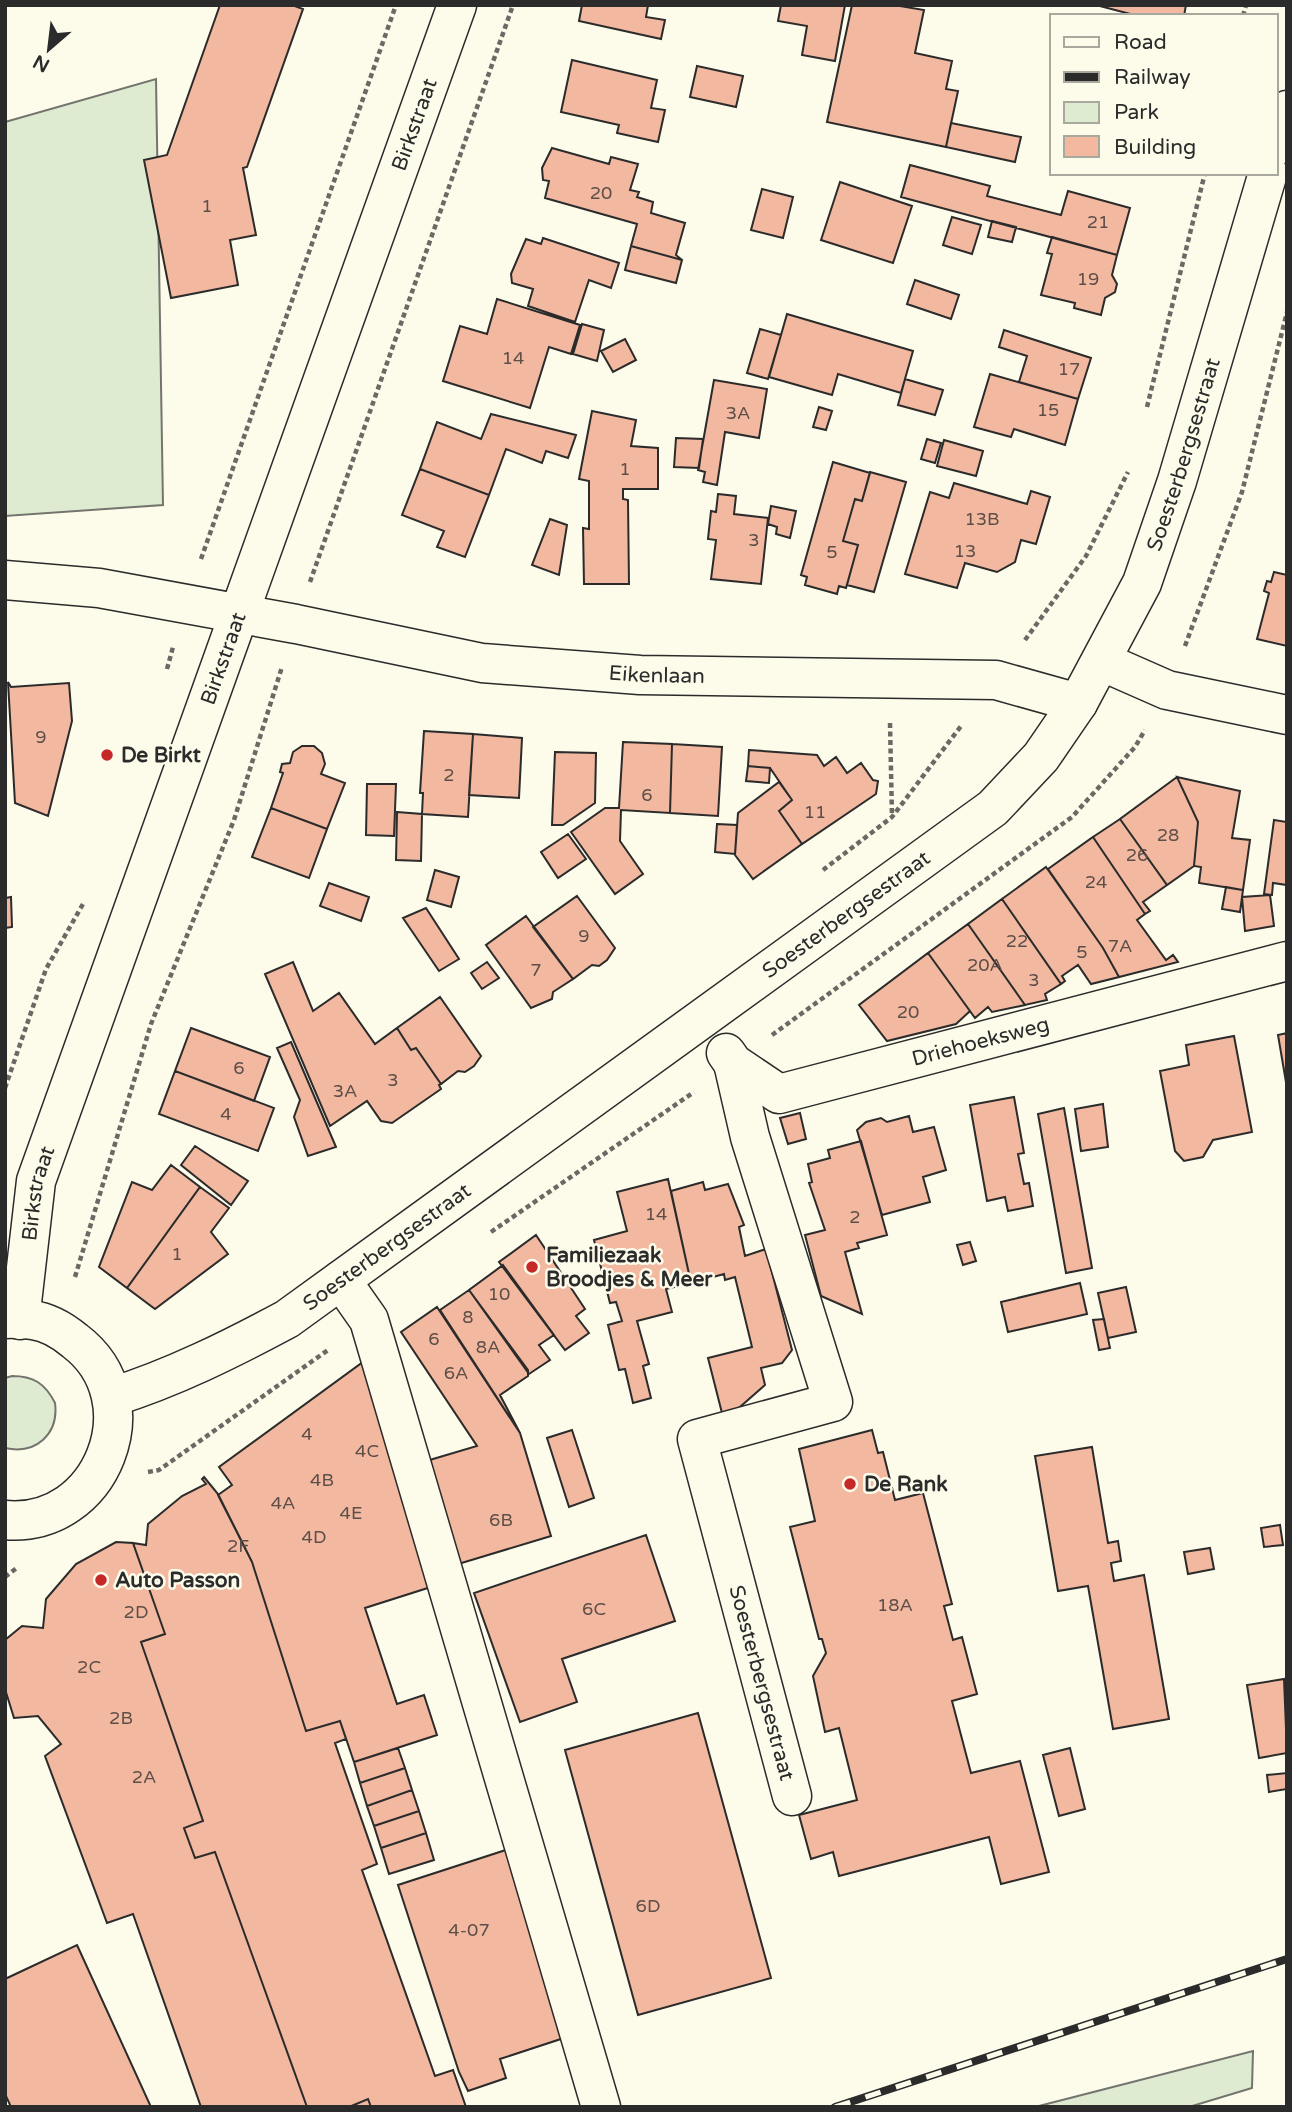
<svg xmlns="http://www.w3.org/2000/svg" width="1292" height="2112" viewBox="0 0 1292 2112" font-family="'Varela Round',sans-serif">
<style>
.green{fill:#deebd1;stroke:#74746e;stroke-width:2}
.building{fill:#f2b8a0;stroke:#2b2b2b;stroke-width:2}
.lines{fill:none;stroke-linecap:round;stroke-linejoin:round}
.minor-casing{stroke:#2b2b2b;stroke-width:41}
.major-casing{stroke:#2b2b2b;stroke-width:41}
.path{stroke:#6a6964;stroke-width:4.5;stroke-dasharray:5 3.5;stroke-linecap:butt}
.minor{stroke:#fdfbea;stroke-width:38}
.major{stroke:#fdfbea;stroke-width:38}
.rail-casing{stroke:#2b2b2b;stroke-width:8}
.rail{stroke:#fdfbea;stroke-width:5;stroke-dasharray:16;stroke-linecap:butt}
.poi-dot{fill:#c62828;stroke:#fdfbea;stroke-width:2.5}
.labels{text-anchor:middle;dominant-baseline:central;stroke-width:5;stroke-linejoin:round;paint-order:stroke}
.number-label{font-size:18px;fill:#5d4e48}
.street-label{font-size:21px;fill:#2b2b2b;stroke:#fdfbea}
.poi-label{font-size:21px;font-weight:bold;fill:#2b2b2b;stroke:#fdfbea;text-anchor:start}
</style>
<rect width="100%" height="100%" fill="#fdfbea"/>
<path class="green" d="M156,79l7,426 -158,11v-394z
M12,1376c21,0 33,7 43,27 4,31 -19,52 -50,45v-70z
M1253,2051l-1,37 -63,19h-154z"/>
<path class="building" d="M220,5h72l11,4 -56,158 -4,1 13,67 -26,5 8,45 -67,13 -27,-138 23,-5z
M582,5h66l-2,12 19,3 -4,19 -82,-18z
M781,5h64l-10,56 -33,-6 5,-29 -29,-5z
M852,5h42l30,5 -9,43 37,8 -6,28 12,2 -12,56 -119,-25z
M1096,5h90l-2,11h-46z
M572,60l85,20 -6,28 14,2 -7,32 -41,-9 2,-8 -58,-13z
M697,66l46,10 -7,31 -46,-10z
M951,123l70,14 -6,25 -69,-15z
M552,148l57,16 2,-7 27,7 -8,26 9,2 -2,5 16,5 -2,11 34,10 -9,32 6,5 -51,-14 6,-22 -92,-26 4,-17 -6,-1 -1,-12z
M910,165l80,21 -3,10 74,19 7,-24 62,17 -13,47 -216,-58z
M840,182l72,24 -19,57 -72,-23z
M762,189l31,8 -10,41 -32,-8z
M952,217l29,8 -9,29 -29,-9z
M992,221l24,6 -4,15 -24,-5z
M1052,237l65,18 -5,20 5,9 -2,8 -10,6 -4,17 -27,-7 1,-5 -34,-8 11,-41 -5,-1z
M543,238l76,25 -8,25 -22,-8 -14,42 -47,-16 5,-17 -21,-6 -1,-9 15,-35 15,5z
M631,246l51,14 -6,23 -51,-13z
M915,280l44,15 -8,24 -44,-15z
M497,299l83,26 -9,29 -22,-7 -19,61 -87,-27 17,-55 27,8z
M787,314l126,37 -12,42 -63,-19 -6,21 -63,-18z
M582,324l22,6 -7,31 -24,-7z
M760,329l21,6 -13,44 -21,-6z
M1004,330l87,28 -13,41 -59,-17 8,-26 -28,-9z
M625,339l11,21 -23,12 -12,-21z
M990,374l88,25 -13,46 -51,-16 -3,8 -37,-10z
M905,379l38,11 -8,25 -37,-10z
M714,380l53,9 -8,49 -34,-6 -8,53 -14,-3 2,-10 -7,-2z
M819,407l13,4 -6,19 -13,-3z
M592,411l44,9 -5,26 27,2v41h-35v10l5,1 1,84h-45l-1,-56 6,1v-48l-10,-2z
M491,414l85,21 -8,23 -22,-7 -4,12 -36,-14 -17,46 -69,-26 17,-47 44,17z
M676,438l27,1 -4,29 -25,-1z
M927,439l14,4 -6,20 -14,-4z
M944,440l39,11 -7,25 -39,-10z
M833,462l37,11 -8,28 -7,-2 -12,42 15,4 -12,43 -7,-2 -2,8 -32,-9 2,-8 -6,-2z
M420,469l69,26 -24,62 -28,-10 7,-16 -42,-16z
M870,472l36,10 -32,110 -27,-7 11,-40 -15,-4 12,-42 7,2z
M954,483l73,21 4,-13 19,6 -14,47 -15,-4 -6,22 -18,10 -32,-9 -8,25 -52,-14 25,-82 19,6z
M718,494l18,2 -2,18 34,4 -7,66 -50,-5 5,-39 -8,-1 3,-28 5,1z
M771,506l25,5 -6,27 -14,-4 1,-7 -9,-3z
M550,519l17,6 -8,50 -27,-10z
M1274,572l13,3v71l-30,-7 12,-46 -5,-2 3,-10 4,1z
M8,682l3,5 58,-4 3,38 -24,95 -33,-13z
M424,731l49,3 -5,83 -46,-3 1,-21h-3z
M473,734l49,4 -3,60 -50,-3z
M623,742l49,2 -2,69 -49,-3 -1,31 23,33 -28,20 -44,-62 34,-24h14z
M672,744l50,3 -4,69 -48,-3z
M302,746h12l8,7 3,11 -4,10 24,9 -18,46 -56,-21 12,-35 -3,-1 2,-8 8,-1 3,-11z
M749,750l68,5 7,11 12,-9 11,16 14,-10 12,17 5,1 -2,13 -74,50 -23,-33 13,-11 -22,-32 -22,-2z
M555,752l41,1 -1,50 -32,22h-11z
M748,766l22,2 -1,15 -23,-2z
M1177,777l21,45 -4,44 -27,19 -47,-66z
M1177,777l63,14 -8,47 18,2 -7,50 -44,-7 2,-16 -7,-1 4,-44z
M779,782l13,18 -13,11 23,33 -49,35 -18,-24 3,-42z
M367,784h29l-2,52 -28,-1z
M271,808l56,21 -18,49 -57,-21z
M397,812l25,2 -1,47 -25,-1z
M1120,819l47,66 -24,17 7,9 -5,3 -52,-77z
M1274,820l13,2v63l-14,-2 -1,12 -8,-1z
M717,824l20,1 -2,29 -20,-2z
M568,834l18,25 -28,19 -17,-26z
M1093,837l52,77 -8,6 29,40 7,-5 5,7 -59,15 -16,-29 -55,-79z
M1046,867l57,81 16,29 -28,7 -13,-19 -16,11 3,5 -4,3 -59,-85z
M435,870l24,7 -8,30 -24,-7z
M329,883l40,14 -8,24 -41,-15z
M1226,887l17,3 -3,22 -18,-3z
M1270,895l4,31 -29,5 -3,-34z
M577,896l38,52 -8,12 -8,6 -7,-1 -19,14 -40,-52z
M11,897l1,30 -7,1v-30z
M1002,899l59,85 -16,10 2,6 -22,5 -57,-81z
M426,908l33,51 -20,12 -36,-53z
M526,916l47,63 -20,13 -1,7 -21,9 -45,-63z
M968,924l57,81 -33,7 -4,-5 -13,11 -47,-65z
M928,953l42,58 -14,13 -69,17 -28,-36z
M293,962l20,49 26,-18 36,51 22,-16 14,22 5,-2 25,36 -2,1 2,4 -49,34 -11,-2 -14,-20 -37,25 -65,-152z
M487,962l12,16 -17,11 -11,-16z
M440,997l41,59 -7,10 -9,6 -7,-1 -17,13 -25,-36 -5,2 -14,-22z
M191,1028l79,29 -16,44 -79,-30z
M1287,1033v55l-9,-53z
M1234,1036l18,96 -39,8 -10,17 -19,4 -9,-10 -15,-80 29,-6 -3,-20z
M291,1042l45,105 -28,9 -14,-39 6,-17 -23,-52z
M175,1071l99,37 -16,43 -99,-37z
M1014,1097l10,56 -6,1 6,30 5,-1 4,23 -25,5 -3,-14 -18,4 -17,-96z
M1103,1104l5,43 -27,4 -6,-42z
M1064,1108l28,160 -26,5 -28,-159z
M800,1113l6,26 -18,5 -8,-26z
M909,1116l4,16 21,-5 12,43 -23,7 7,25 -48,13 -25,-85 9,-8 15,-4 6,4z
M861,1141l26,94 -30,8 2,5 -14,4 17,62 -41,-18 -16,-61 20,-5 -16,-47 3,-1 -4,-18 22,-6 -2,-8z
M195,1146l53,35 -17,24 -50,-40z
M171,1165l29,22 -73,101 -28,-21 33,-85 20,8z
M668,1179l23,104 -25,6 6,23 -35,9 12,43 -6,2 8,32 -18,5 -8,-34 -6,1 -11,-45 14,-4 -6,-19 -6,1 -16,-63 33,-9 -10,-39z
M703,1182l2,8 23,-6 16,41 -5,2 6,29 21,-7 26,101 -10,13 -21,5 4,17 -41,36 -16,-63 44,-11 -17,-70 -10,3 -1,-6 -33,9 -20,-92z
M200,1187l29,21 -18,24 17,22 -73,55 -28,-21z
M536,1235l49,74 -9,7 13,17 -24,17 -66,-88z
M970,1242l6,19 -13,4 -6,-20z
M503,1265l51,70 -15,10 11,15 -21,14 -60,-84z
M1080,1283l7,31 -79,18 -7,-30z
M1126,1287l10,45 -28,6 -10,-45z
M469,1290l59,80v6l-28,19 20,38 -80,-123z
M437,1307l83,126 31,103 -96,29 -32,-103 54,-16 -76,-114z
M1104,1319l6,29 -11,2 -6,-30z
M363,1362l71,224 -69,22 32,96 27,-9 13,40 -83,27 -14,-41 -34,10 -54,-169 -34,-67 14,-10 -13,-18z
M572,1430l22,68 -25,9 -22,-69z
M872,1430l6,23 5,-1 12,48 28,-7 29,111 -8,2 9,34 9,-3 15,57 -25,7 19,72 49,-12 29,111 -48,12 -12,-47 -150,39 -6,-24 -22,7 -12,-44 58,-15 -18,-72 -14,4 -12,-56 13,-23 -4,-14h-3l-29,-112 25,-6 -16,-72z
M1092,1447l16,96 10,-2 3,20 -10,2 3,18 30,-6 25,144 -56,10 -25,-143 -30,5 -23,-135z
M204,1477l14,17 34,68 54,169 34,-10 6,18 -11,4 42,121 -15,6 73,206 18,-6 13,37h-95l-3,-8 -19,8h-42l-92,-255 -20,6 -11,-30 19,-7 -62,-179 24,-8 -32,-91 13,2 2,-21 34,-28 24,-12 -4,-5z
M1280,1525l3,20 -19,2 -3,-19z
M646,1535l29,86 -113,38 15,43 -57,20 -46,-129z
M116,1542l17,1 32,91 -24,8 62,179 -19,7 11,30 20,-6 92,255h-106l-68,-193 -26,9 -62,-167 16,-12 -23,-28 -24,2 -9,-29v-49l17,-14 21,2 3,-29 30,-35z
M1210,1548l4,21 -26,5 -4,-22z
M1284,1679l3,74 -28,5 -12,-73z
M698,1713l73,265 -133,37 -73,-265z
M398,1748l7,20 -45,15 -6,-21z
M1070,1748l15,61 -26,7 -16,-61z
M405,1768l7,22 -45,16 -7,-23z
M1287,1773v16l-18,3 -2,-17z
M412,1790l7,21 -45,15 -7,-20z
M419,1811l7,22 -45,15 -7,-22z
M426,1833l8,27 -45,14 -8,-26z
M512,1848l61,187 -73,24 6,19 -38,13 -9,-19 -61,-187z
M77,1945l74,162h-140l-6,-13v-115z
M368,2099l3,8h-22z"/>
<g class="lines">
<defs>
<g id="minor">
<path d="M1276,146l11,-36"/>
<path id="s1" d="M5,580l94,8 197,36 186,39 158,12 356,5 82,23"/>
<path d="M1101,661l66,29 120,25"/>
<path id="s2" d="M726,1053l7,10 46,31 508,-133"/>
<path id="s3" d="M733,1063l17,74 83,265 -136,37 95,357"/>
<path d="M341,1280l28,40 232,787"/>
<path id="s4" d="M112,1397c61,-19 119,-48 175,-78l706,-511 48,-51 37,-54 64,-120 35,-102 91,-308"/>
</g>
<g id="major">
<path d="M5,1319c9,0 19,-1 27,1 16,2 31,11 43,21 78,59 27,188 -70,179"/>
<path id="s5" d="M20,1320l16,-139 421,-1176"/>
</g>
</defs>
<use href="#minor" class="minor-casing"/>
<use href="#major" class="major-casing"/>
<path class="path" d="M1243,16l3,-11
M1147,407l58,-234
M201,559l195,-554
M310,582l203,-577
M1025,640l61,-84 42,-84
M1185,646l57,-154 45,-180
M167,669l6,-22
M890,723l2,93
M823,870l69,-53 69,-91
M772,1035l300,-218 63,-70 10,-17
M5,1088l41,-119 37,-65
M491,1232l203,-140
M75,1277l76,-253 83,-204 48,-153
M148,1472l11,-2 169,-120
M5,1577l13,-10"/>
<use href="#minor" class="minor"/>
<use href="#major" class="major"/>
<defs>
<path id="rail" d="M835,2107l452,-148"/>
</defs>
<use href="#rail" class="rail-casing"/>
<use href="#rail" class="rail"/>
</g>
<g class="poi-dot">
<circle cx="107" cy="755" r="7"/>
<circle cx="532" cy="1267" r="7"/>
<circle cx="850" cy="1484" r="7"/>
<circle cx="101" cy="1580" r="7"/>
</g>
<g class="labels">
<g class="number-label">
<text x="601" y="193">20</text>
<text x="207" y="206">1</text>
<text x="1098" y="222">21</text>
<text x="1088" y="279">19</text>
<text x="513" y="358">14</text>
<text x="1069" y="369">17</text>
<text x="1048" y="410">15</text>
<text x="738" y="413">3A</text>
<text x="625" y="469">1</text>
<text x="982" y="519">13B</text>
<text x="754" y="540">3</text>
<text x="965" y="551">13</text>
<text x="832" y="552">5</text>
<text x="41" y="737">9</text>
<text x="449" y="775">2</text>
<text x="647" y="795">6</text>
<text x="815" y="812">11</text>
<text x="1168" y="835">28</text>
<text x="1137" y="855">26</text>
<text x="1096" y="882">24</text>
<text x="584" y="936">9</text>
<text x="1017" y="941">22</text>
<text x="1120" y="946">7A</text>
<text x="1082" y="952">5</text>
<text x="985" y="965">20A</text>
<text x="536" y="970">7</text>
<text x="1034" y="980">3</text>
<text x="908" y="1012">20</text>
<text x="239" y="1068">6</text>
<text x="393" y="1080">3</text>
<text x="345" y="1091">3A</text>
<text x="226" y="1114">4</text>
<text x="656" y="1214">14</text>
<text x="855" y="1217">2</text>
<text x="177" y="1254">1</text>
<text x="499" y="1294">10</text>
<text x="468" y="1317">8</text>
<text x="434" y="1339">6</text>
<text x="488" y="1347">8A</text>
<text x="456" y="1373">6A</text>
<text x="307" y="1434">4</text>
<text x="367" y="1451">4C</text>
<text x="322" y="1480">4B</text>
<text x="283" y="1503">4A</text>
<text x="351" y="1513">4E</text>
<text x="501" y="1520">6B</text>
<text x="314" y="1537">4D</text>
<text x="238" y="1546">2F</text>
<text x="895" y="1605">18A</text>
<text x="594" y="1609">6C</text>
<text x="136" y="1612">2D</text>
<text x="89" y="1667">2C</text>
<text x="121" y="1718">2B</text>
<text x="144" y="1777">2A</text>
<text x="648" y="1906">6D</text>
<text x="469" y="1930">4-07</text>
</g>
<g class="street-label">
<text stroke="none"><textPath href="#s5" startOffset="1262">Birkstraat</textPath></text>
<text stroke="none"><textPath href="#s4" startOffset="1470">Soesterbergsestraat</textPath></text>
<text stroke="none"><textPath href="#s5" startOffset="695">Birkstraat</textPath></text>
<text stroke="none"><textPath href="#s1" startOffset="660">Eikenlaan</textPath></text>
<text stroke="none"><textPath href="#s4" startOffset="882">Soesterbergsestraat</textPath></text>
<text stroke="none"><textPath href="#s2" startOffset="276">Driehoeksweg</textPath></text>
<text stroke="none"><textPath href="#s5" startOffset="128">Birkstraat</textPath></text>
<text stroke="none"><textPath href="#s4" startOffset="315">Soesterbergsestraat</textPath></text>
<text stroke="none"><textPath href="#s3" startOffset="747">Soesterbergsestraat</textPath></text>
</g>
<g class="poi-label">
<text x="121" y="755">De Birkt</text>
<text x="546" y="1255">Familiezaak<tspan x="546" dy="24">Broodjes &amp; Meer</tspan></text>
<text x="864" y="1484">De Rank</text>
<text x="115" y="1580">Auto Passon</text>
</g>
</g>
<rect width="1292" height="2112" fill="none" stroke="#2b2b2b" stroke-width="14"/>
<rect x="1050" y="14" width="228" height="161" fill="#fdfbea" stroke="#a9a89e" stroke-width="2"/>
<rect x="1064" y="37" width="35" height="10" fill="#fdfbea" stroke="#a9a89e" stroke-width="2"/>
<text x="1114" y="49" font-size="21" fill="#2b2b2b">Road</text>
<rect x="1064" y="72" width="35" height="10" fill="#2b2b2b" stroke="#a9a89e" stroke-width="2"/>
<text x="1114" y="84" font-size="21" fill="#2b2b2b">Railway</text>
<rect x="1064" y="102" width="35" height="21" fill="#deebd1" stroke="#a9a89e" stroke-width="2"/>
<text x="1114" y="119" font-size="21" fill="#2b2b2b">Park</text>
<rect x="1064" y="136" width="35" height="21" fill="#f2b8a0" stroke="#a9a89e" stroke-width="2"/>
<text x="1114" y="154" font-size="21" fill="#2b2b2b">Building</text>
<g transform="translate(49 49) rotate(208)" stroke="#fdfbea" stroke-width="5" paint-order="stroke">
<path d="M0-5L12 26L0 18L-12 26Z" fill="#2b2b2b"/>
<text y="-10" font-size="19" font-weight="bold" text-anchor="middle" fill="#2b2b2b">N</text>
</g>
</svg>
